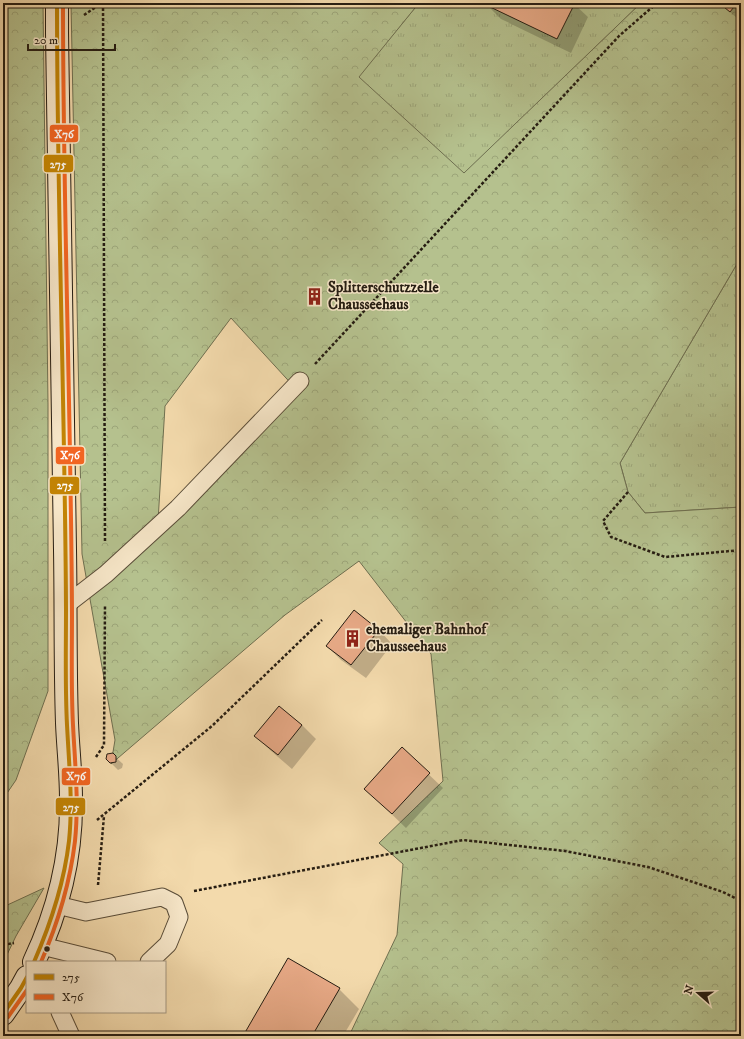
<svg xmlns="http://www.w3.org/2000/svg" width="744" height="1039" viewBox="0 0 744 1039" font-family="'IM FELL DW Pica',serif">
<style>
.grass{fill:url(#grass-tufts);stroke:#6e6f50}
.forest{fill:url(#forest-crowns);stroke:#6e6f50;fill-rule:evenodd}
.shadow{fill:#0003}
.building{fill:#e7a986;stroke:#261d12}
.lines{fill:none;stroke-linecap:round;stroke-linejoin:round}
.lane-casing{stroke:#594c38;stroke-width:19}
.secondary-casing{stroke:#261d12;stroke-width:24}
.path{stroke:#261d12;stroke-width:2.5;stroke-dasharray:3 2;stroke-linecap:butt}
.lane{stroke:#f7e7c9;stroke-width:17}
.secondary{stroke:#f7e7c9;stroke-width:22}
.bus-1-casing{stroke:#f7e7c9;stroke-width:7}
.bus-2-casing{stroke:#f7e7c9;stroke-width:7}
.bus-1{stroke:#c38404;stroke-width:4}
.bus-2{stroke:#f26522;stroke-width:4}
.bus-dot{fill:#261d12;stroke:#f7e7c9;stroke-width:1.5}
.labels{text-anchor:middle;dominant-baseline:central;stroke-width:3;stroke-linejoin:round;paint-order:stroke}
.poi-label{font-size:15px;font-weight:bold;fill:#261d12;stroke:#f7e7c9;text-anchor:start}
.line-badge{stroke:#f7e7c9;stroke-width:1.5}
.badge-label{font-size:11px;text-anchor:middle;font-weight:bold;fill:#fff}
</style>
<defs>
<pattern id="grass-tufts" width="24" height="20" patternUnits="userSpaceOnUse"><rect width="24" height="20" fill="#b5c18e"/><path d="M3 7l-1-3M5 7V3M7 7l1-3M15 17l-1-3M17 17v-4M19 17l1-3" fill="none" stroke="#9ca579"/></pattern>
<pattern id="forest-crowns" width="20" height="18" patternUnits="userSpaceOnUse"><rect width="20" height="18" fill="#b5c18e"/><path d="M2 6a3 3 0 1 1 6 0M12 15a3 3 0 1 1 6 0" fill="none" stroke="#9ca579"/></pattern>
</defs>
<rect width="100%" height="100%" fill="#f3daac"/>
<filter id="stains"><feTurbulence type="fractalNoise" baseFrequency=".005" numOctaves="4"/><feColorMatrix values="0 0 0 0 .2 0 0 0 0 .09 0 0 0 0 .02 0 0 0 .5 -.17"/></filter>
<radialGradient id="worn" r=".72"><stop offset=".6" stop-color="#630" stop-opacity="0"/><stop offset="1" stop-color="#630" stop-opacity=".3"/></radialGradient>
<path class="grass" d="M419,3h222l-177,171 -106,-97z
M741,257v250l-96,6 -17,-21 -8,-29z"/>
<path class="forest" d="M3,3h40l5,401v287l-32,89 -13,19z
M71,3h348l-60,74 105,96 177,-170h100v254l-121,206 8,29 17,21 96,-6v529h-392l48,-101 6,-71 -24,-21 64,-62 -12,-127 -72,-93 -74,54 -174,149 4,-24 -33,-186zM231,318l66,72 -140,148 8,-132z
M44,888l-28,48 -13,27v-56z"/>
<path class="shadow" d="M488,3h85l15,14 -17,36 -70,-34 -14,-14z
M719,3h22v10l-4,5z
M379,630l13,14 -26,34 -25,-18 -14,-14z
M279,707l23,18 14,14 -24,30 -22,-19 -14,-14z
M402,749l41,39 -37,40 -27,-26z
M112,754l11,10 -1,4 -4,2 -11,-11z
M339,989l20,20 -16,27h-99z"/>
<path class="building" d="M487,3h88l-18,36 -71,-34z
M719,3h18l-7,9z
M354,610l25,20 -28,35 -25,-19z
M279,706l23,19 -24,30 -24,-19z
M402,747l28,26 -38,41 -28,-25z
M113,753l3,3v6l-6,1 -4,-4 1,-5z
M288,958l52,30 -28,48h-69z"/>
<g class="lines">
<defs>
<path id="lane" d="M66,605l40,-31 72,-66 122,-127
M57,905l29,7 76,-15 12,6 5,14 -11,27 -19,18
M42,946l65,16
M60,1012l11,24"/>
<path id="secondary" d="M34,962c24,-51 38,-107 37,-163 0,-26 -3,-51 -4,-76 -2,-57 -1,-115 -2,-173 -3,-173 -6,-345 -8,-517v-30
M3,1014l18,-26 6,-11"/>
</defs>
<use href="#lane" class="lane-casing"/>
<use href="#secondary" class="secondary-casing"/>
<path class="path" d="M103,3l2,539
M84,15l18,-12
M315,364l304,-328 38,-33
M628,492l-25,29 8,16 54,20 76,-7
M96,757l8,-12 1,-140
M97,820l115,-94 110,-106
M98,885l6,-69
M194,891l269,-51 102,11 83,16 75,25 18,9
M3,945l11,-2"/>
<use href="#lane" class="lane"/>
<use href="#secondary" class="secondary"/>
<defs>
<path id="bus-1" d="M34,962c17,-39 30,-78 35,-121 4,-38 0,-77 -2,-116 -2,-38 -1,-77 -1,-116 -1,-202 -9,-404 -9,-606
M3,1014l18,-26 6,-11"/>
<path id="bus-2" d="M41,962c17,-39 29,-79 34,-121 4,-39 0,-77 -2,-116 -2,-37 -1,-74 -1,-111 -1,-204 -9,-407 -9,-611
M8,1017l19,-27"/>
</defs>
<use href="#bus-1" class="bus-1-casing"/>
<use href="#bus-2" class="bus-2-casing"/>
<use href="#bus-1" class="bus-1"/>
<use href="#bus-2" class="bus-2"/>
</g>
<defs>
<symbol id="building-bare" viewBox="-9 -9 18 18"><path d="M-4-6H4V6H1V3H-1V6H-4ZM-2.5-4.3h1.7v1.8h-1.7ZM.8-4.3h1.7v1.8H.8ZM-2.5-1h1.7V.8h-1.7ZM.8-1h1.7V.8H.8Z" fill="#8f2418" stroke="#f7e7c9" stroke-width="2.5" paint-order="stroke"/></symbol>
</defs>
<g fill-rule="evenodd">
<use href="#building-bare" x="302" y="284" width="25" height="25"/>
<use href="#building-bare" x="340" y="626" width="25" height="25"/>
</g>
<circle class="bus-dot" cx="47" cy="949" r="3.5"/>
<g class="labels">
<g class="poi-label">
<text x="328" y="287">Splitterschutzzelle<tspan x="328" dy="17">Chausseehaus</tspan></text>
<text x="366" y="629">ehemaliger Bahnhof<tspan x="366" dy="17">Chausseehaus</tspan></text>
</g>
</g>
<g class="line-badge">
<rect x="49" y="124" width="30" height="19" rx="4" fill="#f26522"/>
<rect x="43" y="154" width="31" height="19" rx="4" fill="#c38404"/>
<rect x="55" y="446" width="30" height="19" rx="4" fill="#f26522"/>
<rect x="49" y="476" width="31" height="19" rx="4" fill="#c38404"/>
<rect x="61" y="767" width="30" height="19" rx="4" fill="#f26522"/>
<rect x="55" y="797" width="31" height="19" rx="4" fill="#c38404"/>
</g>
<g class="badge-label">
<text x="64" y="138">X76</text>
<text x="58" y="168">275</text>
<text x="70" y="459">X76</text>
<text x="65" y="489">275</text>
<text x="76" y="780">X76</text>
<text x="71" y="811">275</text>
</g>
<rect width="744" height="1039" fill="none" stroke="#f3daac" stroke-width="16"/>
<rect x="4" y="4" width="736" height="1031" fill="none" stroke="#261d12" stroke-width="2"/>
<rect x="8" y="8" width="728" height="1023" fill="none" stroke="#261d12"/>
<rect x="26" y="961" width="140" height="52" fill="#f7e7c9" stroke="#a39680"/>
<rect x="34" y="974" width="20" height="6" fill="#c38404" stroke="#a39680"/>
<text x="62" y="981" font-size="12" fill="#261d12">275</text>
<rect x="34" y="994" width="20" height="6" fill="#f26522" stroke="#a39680"/>
<text x="62" y="1001" font-size="12" fill="#261d12">X76</text>
<g transform="translate(698 993) rotate(290)" stroke="#f7e7c9" stroke-width="3" paint-order="stroke">
<path d="M0-3L7 15L0 10L-7 15Z" fill="#261d12"/>
<text y="-6" font-size="11" font-weight="bold" text-anchor="middle" fill="#261d12">N</text>
</g>
<path d="M28 44v6h87v-6" fill="none" stroke="#261d12" stroke-width="2"/>
<text x="34" y="44" font-size="12" fill="#261d12" stroke="#f7e7c9" stroke-width="3" paint-order="stroke">20 m</text>
<rect width="100%" height="100%" filter="url(#stains)"/>
<rect width="100%" height="100%" fill="url(#worn)"/>
</svg>
